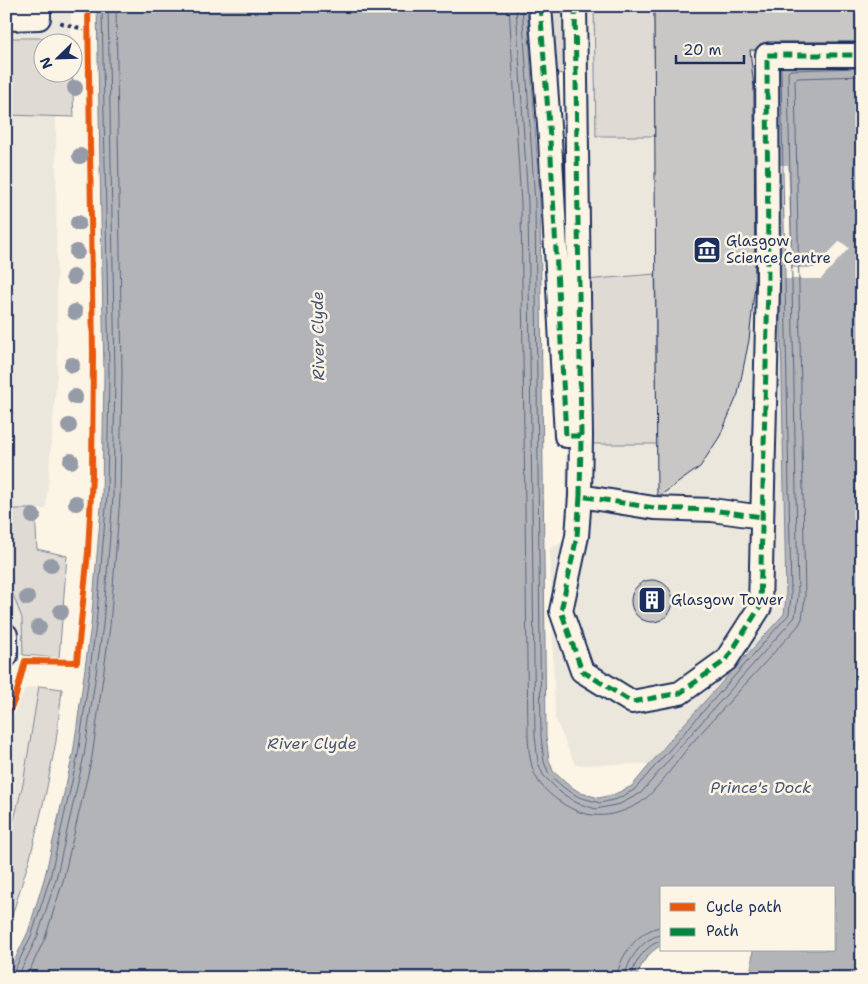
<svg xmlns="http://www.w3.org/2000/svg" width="868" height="984" viewBox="0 0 868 984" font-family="'Shantell Sans',sans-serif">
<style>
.built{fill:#ece7dc}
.green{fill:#dfdbd4;stroke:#7d8599}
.water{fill:#b2b4b8;stroke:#767f94}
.pier{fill:#fcf5e5}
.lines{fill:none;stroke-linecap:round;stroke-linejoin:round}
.shore{stroke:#576482;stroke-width:1}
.building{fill:#c8c7c6;stroke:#1b2f5e}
.minor-casing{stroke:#1b2f5e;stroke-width:26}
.path{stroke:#1b2f5e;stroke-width:3;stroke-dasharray:4 4;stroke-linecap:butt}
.minor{stroke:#fcf5e5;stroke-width:22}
.quiet{stroke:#00873e;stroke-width:5;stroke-dasharray:10 5;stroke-linecap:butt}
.cycleway-casing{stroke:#fcf5e5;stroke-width:9}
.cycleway{stroke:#e8590c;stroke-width:6}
.tree{fill:#969ba8}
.labels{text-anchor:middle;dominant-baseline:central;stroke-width:5;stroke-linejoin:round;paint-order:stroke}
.poi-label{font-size:15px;fill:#1b2f5e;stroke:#fcf5e5;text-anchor:start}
.water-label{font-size:16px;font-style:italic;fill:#485779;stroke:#fcf5e5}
</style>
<rect width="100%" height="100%" fill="#fcf5e5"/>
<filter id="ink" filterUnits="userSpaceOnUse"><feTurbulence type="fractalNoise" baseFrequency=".02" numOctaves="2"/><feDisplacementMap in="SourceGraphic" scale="10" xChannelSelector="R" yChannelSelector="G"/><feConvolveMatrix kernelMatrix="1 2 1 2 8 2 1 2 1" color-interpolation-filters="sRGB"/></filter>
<g filter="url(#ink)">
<path class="built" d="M6,6h65v32h-65z
M580,6h282v51l-86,3 10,538 -2,16 -133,150 -76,1 -20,-47 -5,-170 15,-7 1,-92 23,-5z
M6,115l50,1 1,258 -11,135h-40z
M6,577l16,41 1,37 -17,3z
M39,686l-16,98 -17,67v-120l19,-42z"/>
<path class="green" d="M547,6h17l2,68 -13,-1z
M594,6h60l1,130h-59z
M6,38h65v4h-29v30l30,1 2,44 -68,-2z
M655,274l2,170h-68l-4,-164z
M6,509h29l2,40 30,7 -8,102 -36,-3 -1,-37 -16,-41z
M39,686l23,3 -6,52 -10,51 -15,62 -25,81v-84l17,-67z"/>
<path class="water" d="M97,6h430l13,197 6,533 3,24 4,11 14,13 14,9 18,5 16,-4 17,-8 44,-53 108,-119 2,-16 -10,-538 86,-3v921h-112l3,-28h81v-62h-172v57c-14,7 -21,19 -26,33h-630l22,-46 17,-56 28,-122 18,-129 11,-129 2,-123z"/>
<path class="pier" d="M778,165h10l4,103h22l26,-27 9,7 -28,31h-37l-2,-107 -4,-1z"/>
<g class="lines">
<path class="shore" d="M509,6l12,198 7,532c2,35 6,49 37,69 26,16 50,12 75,-2 13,-8 39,-44 50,-58 36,-40 72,-79 108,-119l4,-7 3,-22 -10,-517 3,-2 64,-2
M516,6l12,197 7,533 3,26 5,13 17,17 17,11 19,6 24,-5 21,-11 44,-52 110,-124 3,-20 -10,-524 2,-3 72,-2
M522,6l13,197 6,533 3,26 5,12 15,14 15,9 21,6 17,-4 17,-9 155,-176 2,-17 -10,-529
M6,976l7,-3 19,-39 18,-56 28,-123 18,-130 11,-129 2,-123 -7,-367
M17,978l21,-43 18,-56 28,-123 19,-131 10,-128 2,-124 -7,-367
M26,978l19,-40 18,-57 29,-124 18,-131 10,-129 2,-124 -6,-367
M617,978c1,-21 23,-50 45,-51
M625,978c1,-17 19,-42 37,-43
M631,978c2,-15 16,-35 31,-37"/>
</g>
<path class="building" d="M654,6h208v36h-95l-7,2 -5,6h-5l4,38 1,196 -6,56 -11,54 -18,42 -20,31 -39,28h-4z
M631 601a21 21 0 1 1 42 0a21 21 0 1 1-42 0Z"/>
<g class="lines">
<defs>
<path id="minor" d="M540,6l10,133 16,297h11
M575,6l6,430 -1,60 74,12 58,2 50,7
M6,19l33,-1v-12
M580,496l-3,40 -16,75 21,60 50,31 48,-9 46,-33 34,-53 8,-323 -1,-229h95
M6,635v21"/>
</defs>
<use href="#minor" class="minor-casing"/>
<path class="path" d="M60,23l29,8"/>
<use href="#minor" class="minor"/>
<path class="quiet" d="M540,6l10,133 16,297h15
M575,6l6,430 -1,60 74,12 58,2 50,7
M580,496l-3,40 -16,75 21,60 50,31 48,-9 46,-33 34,-53 8,-323 -1,-229h95"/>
<defs>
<path id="cycleway" d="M6,718l9,-19 10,-38 52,1 11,-110 4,-77 1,-120 -5,-349"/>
</defs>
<use href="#cycleway" class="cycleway-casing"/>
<use href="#cycleway" class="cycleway"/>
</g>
<g class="tree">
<circle cx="75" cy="88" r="8"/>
<circle cx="80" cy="156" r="8"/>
<circle cx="78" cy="223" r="8"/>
<circle cx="77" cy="252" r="8"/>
<circle cx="73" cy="277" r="8"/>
<circle cx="75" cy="312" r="8"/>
<circle cx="72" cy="365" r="8"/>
<circle cx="75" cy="397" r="8"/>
<circle cx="69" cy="426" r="8"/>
<circle cx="71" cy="461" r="8"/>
<circle cx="76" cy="503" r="8"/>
<circle cx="33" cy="516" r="8"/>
<circle cx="51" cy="565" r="8"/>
<circle cx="27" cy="598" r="8"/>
<circle cx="61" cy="612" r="8"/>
<circle cx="39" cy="627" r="8"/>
</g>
</g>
<defs>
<symbol id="museum-square" viewBox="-11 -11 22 22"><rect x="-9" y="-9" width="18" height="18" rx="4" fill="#1b2f5e" stroke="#fcf5e5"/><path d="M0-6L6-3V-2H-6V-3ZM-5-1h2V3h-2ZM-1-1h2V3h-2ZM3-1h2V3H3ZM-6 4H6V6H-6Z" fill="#fff"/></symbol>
<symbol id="building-square" viewBox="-11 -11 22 22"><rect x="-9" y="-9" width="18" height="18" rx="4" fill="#1b2f5e" stroke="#fcf5e5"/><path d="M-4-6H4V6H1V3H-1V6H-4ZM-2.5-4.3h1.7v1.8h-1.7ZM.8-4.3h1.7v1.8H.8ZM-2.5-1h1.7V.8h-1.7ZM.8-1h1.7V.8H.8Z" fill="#fff"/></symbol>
</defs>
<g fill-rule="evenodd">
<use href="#museum-square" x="691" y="234" width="32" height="32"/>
<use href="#building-square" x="636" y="584" width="32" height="32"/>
</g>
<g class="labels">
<g class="poi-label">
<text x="726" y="241">Glasgow<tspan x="726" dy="17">Science Centre</tspan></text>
<text x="671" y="600">Glasgow Tower</text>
</g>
<g class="water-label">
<text transform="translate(318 336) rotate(-91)">River Clyde</text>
<text x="312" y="743">River Clyde</text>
<text x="761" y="787">Prince's Dock</text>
</g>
</g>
<rect width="868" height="984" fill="none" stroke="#fcf5e5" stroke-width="25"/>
<rect x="12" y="12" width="843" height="959" fill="none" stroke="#1b2f5e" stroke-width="2" filter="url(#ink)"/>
<rect x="660" y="886" width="175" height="65" fill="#fcf5e5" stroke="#a2a6af"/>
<rect x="670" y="903" width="25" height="8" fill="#e8590c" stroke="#a2a6af"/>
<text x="706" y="912" font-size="15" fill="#1b2f5e">Cycle path</text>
<rect x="670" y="928" width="25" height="8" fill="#00873e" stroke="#a2a6af"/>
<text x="706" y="936" font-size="15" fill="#1b2f5e">Path</text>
<g transform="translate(58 58) rotate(247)"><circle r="24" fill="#fcf5e5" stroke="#a2a6af"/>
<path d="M0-4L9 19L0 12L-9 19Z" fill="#1b2f5e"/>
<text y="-8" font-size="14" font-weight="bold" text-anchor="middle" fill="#1b2f5e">N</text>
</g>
<path d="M676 55v8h68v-8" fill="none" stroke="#1b2f5e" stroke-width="2.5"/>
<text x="683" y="55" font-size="15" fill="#1b2f5e" stroke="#fcf5e5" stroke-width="4" paint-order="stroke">20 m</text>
</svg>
